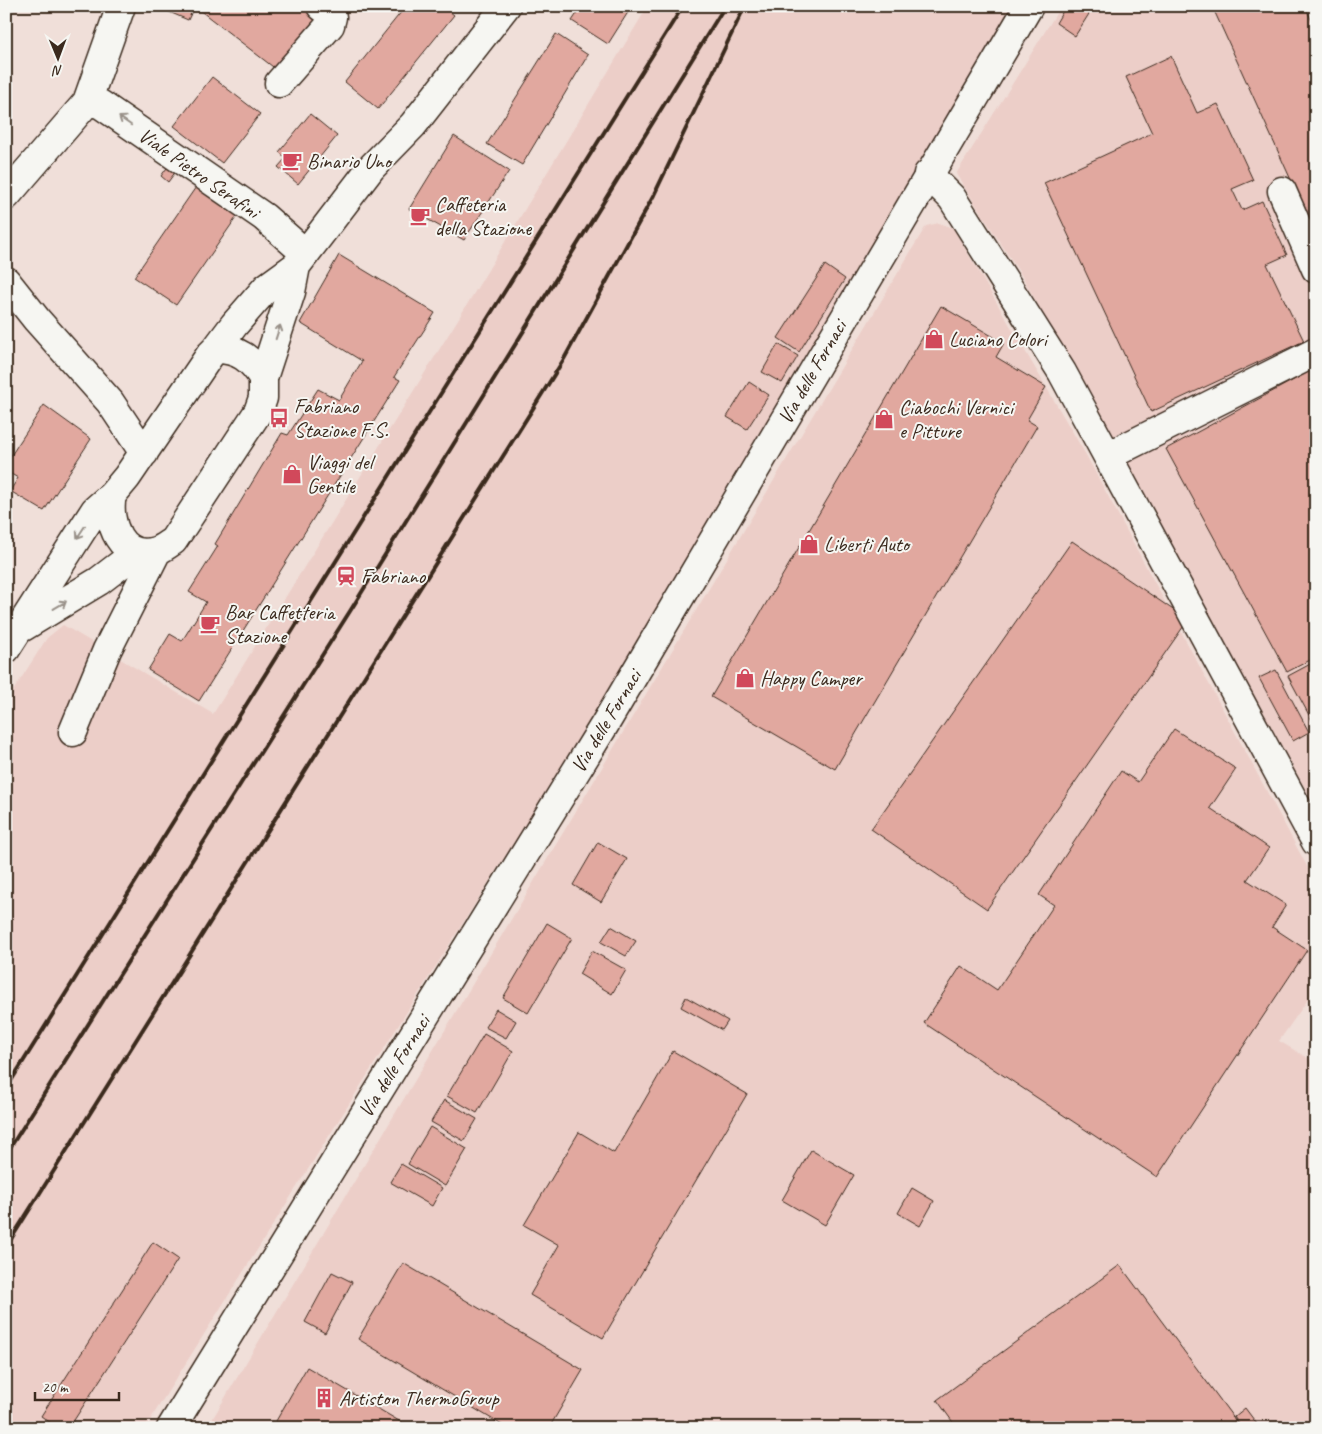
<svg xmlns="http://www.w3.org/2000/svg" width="1322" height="1434" viewBox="0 0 1322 1434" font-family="Caveat,sans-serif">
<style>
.built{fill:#eccec8}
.building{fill:#e1a89f;stroke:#3b2a1e}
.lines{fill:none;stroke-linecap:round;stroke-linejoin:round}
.minor-casing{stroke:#3b2a1e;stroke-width:31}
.major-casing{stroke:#3b2a1e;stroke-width:31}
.minor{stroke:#f6f6f2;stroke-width:28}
.major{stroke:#f6f6f2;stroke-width:28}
.rail{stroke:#3b2a1e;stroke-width:4}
.oneway{stroke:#989088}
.labels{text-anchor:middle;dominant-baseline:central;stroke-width:4;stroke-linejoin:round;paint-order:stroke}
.poi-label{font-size:21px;fill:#3b2a1e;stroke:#f6f6f2;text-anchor:start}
.street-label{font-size:21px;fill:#3b2a1e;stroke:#f6f6f2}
</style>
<rect width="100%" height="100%" fill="#f0dfd9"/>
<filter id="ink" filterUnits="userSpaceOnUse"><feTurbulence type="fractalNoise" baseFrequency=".02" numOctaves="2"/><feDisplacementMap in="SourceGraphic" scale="10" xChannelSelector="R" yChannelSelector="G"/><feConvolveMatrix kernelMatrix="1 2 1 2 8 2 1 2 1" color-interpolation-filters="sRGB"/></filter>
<g filter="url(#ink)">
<path class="built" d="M648,6h370l-453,755 -420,667h-139v-726l41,-64 16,-13 150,89 252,-406z
M1061,6h255v802l-293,-530 -67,-104z
M939,223l14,5 133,227 230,428v105l-37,53 37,22v365h-1109l719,-1202z"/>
<path class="building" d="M155,6h144l19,13 -41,51 -75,-58 -9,-3 -5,11z
M406,6h37l11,9 -76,94 -33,-27z
M582,6h50l-24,38 -36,-23z
M1066,6h28l-19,30 -19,-13z
M1212,6h93l11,24v205z
M556,34l32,21 -66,110 -35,-21z
M1171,56l26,57 21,-9 35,76 -21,9 10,21 20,-9 25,54 -20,9 37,77 -153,71 -107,-229 108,-50 -26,-56z
M212,77l48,37 -38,49 -48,-37z
M310,114l27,22 -39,48 -20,-17 8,-9 -7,-6z
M454,136l55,35 -45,69 -55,-31z
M172,161l7,6 -11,15 -7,-6z
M198,184l42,28 -64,93 -42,-28z
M339,255l96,58 -41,64 6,3 -201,321 -51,-31 22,-36 12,7 24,-39 -17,-10 29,-46 -3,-2 67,-111 6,2 30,-46 21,11 23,-39 -62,-38z
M825,265l20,14 -46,73 -21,-14z
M941,306l63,37 -8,14 50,30 -19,33 10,6 -202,343 -124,-72z
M778,344l20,12 -16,27 -20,-11z
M1314,369l2,288 -29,15 -121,-223z
M749,382l20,13 -22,34 -20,-12z
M44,405l47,34 -47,72 -34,-20 8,-13 -12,-7v-8z
M1072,541l116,79 -201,289 -116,-80z
M1316,661v67l-28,-52z
M1276,670l33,62 -16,9 -34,-63z
M1174,729l62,40 -26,39 59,40 -22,32 39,25 -14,22 35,23 -150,227 -233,-154 37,-57 36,24 57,-85 -15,-10 82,-124 17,11z
M598,842l29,17 -26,43 -28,-17z
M547,923l25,15 -44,75 -25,-15z
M611,926l25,15 -10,15 -25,-14z
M592,951l34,19 -14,24 -33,-20z
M686,997l42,24 -6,9 -41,-23z
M496,1009l20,12 -10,17 -21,-11z
M484,1034l29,17 -36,62 -30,-17z
M673,1051l74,43 -144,244 -73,-43 29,-50 -35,-20 55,-93 35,21z
M444,1100l33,19 -13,22 -33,-19z
M430,1127l37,22 -22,37 -37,-22z
M811,1150l43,25 -29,50 -43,-25z
M401,1164l41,24 -10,18 -42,-24z
M912,1188l22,13 -14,25 -22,-13z
M153,1242l25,17 -109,169h-11l-17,-12z
M403,1263l180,107 -34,58h-42l-149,-89z
M1120,1265l121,163h-284l-20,-28z
M332,1272l20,10 -27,51 -20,-11z
M307,1367l104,61h-139z
M1245,1408l15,20h-18l-8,-11z"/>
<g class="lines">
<defs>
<path id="minor" d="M279,83l51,-58 2,-8 -3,-5 -8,-6
M87,102l34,-96
M928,174l24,24 110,174 254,470
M1282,191l34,78
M6,196l81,-94 13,2 164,113 41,36
M6,281l31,39 73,82 34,51
M216,349l18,-24 33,-38 29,-21 75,-98 42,-43 93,-119
M1108,456l208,-104
M112,495c-6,27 9,67 44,56 6,-2 12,-7 17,-10l85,-129 5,-14v-20l28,-86 5,-26
M23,627l76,-46 38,-29
M6,649l89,-139 17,-15 15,-18 83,-122 6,-6c23,0 35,10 47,29
M73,732l34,-82 50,-99"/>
<path id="major" d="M171,1428l434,-704 424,-718"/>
</defs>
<use href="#minor" class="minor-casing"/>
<use href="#major" class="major-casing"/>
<use href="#minor" class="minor"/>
<use href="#major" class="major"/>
<path class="rail" d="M6,1089l677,-1083
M6,1154l346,-546 373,-602
M6,1247l558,-888 90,-164 91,-189"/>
</g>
<defs><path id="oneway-shaft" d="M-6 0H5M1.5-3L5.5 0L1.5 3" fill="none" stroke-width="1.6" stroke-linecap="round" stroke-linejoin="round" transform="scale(1.25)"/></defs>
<g class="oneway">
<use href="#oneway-shaft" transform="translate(125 121) rotate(-145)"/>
<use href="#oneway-shaft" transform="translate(278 332) rotate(-72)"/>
<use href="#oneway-shaft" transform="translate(81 532) rotate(123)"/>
<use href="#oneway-shaft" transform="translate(60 605) rotate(-31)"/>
</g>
</g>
<defs>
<symbol id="cafe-bare" viewBox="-9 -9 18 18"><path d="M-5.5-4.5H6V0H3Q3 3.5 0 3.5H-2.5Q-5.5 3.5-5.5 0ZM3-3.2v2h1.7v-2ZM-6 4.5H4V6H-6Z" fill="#d1495b" stroke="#f6f6f2" stroke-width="2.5" paint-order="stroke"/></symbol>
<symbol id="shop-bare" viewBox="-9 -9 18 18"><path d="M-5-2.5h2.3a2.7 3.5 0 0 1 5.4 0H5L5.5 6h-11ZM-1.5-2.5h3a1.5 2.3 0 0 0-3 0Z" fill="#d1495b" stroke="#f6f6f2" stroke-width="2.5" paint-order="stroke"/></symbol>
<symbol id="bus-bare" viewBox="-9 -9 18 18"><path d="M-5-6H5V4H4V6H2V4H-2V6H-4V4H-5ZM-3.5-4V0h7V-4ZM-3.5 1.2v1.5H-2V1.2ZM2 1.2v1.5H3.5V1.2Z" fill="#d1495b" stroke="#f6f6f2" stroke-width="2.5" paint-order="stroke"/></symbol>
<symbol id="station-bare" viewBox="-9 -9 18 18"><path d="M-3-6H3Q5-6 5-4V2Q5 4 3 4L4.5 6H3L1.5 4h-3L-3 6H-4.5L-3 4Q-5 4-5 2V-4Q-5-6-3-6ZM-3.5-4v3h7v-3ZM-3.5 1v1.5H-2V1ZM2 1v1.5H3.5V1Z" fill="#d1495b" stroke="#f6f6f2" stroke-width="2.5" paint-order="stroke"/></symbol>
<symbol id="building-bare" viewBox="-9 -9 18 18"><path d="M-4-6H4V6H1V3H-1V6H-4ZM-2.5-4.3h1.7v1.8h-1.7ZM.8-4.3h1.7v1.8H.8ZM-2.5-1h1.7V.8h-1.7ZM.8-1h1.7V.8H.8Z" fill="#d1495b" stroke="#f6f6f2" stroke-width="2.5" paint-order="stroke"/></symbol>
</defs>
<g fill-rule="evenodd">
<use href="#cafe-bare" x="278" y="147" width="28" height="28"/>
<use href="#cafe-bare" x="406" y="202" width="28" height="28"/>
<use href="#shop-bare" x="920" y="325" width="28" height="28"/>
<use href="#bus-bare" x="265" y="404" width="28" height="28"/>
<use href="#shop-bare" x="870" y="405" width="28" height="28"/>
<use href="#shop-bare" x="278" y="460" width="28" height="28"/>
<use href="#shop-bare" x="795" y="530" width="28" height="28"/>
<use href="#station-bare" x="332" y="562" width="28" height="28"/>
<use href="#cafe-bare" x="196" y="610" width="28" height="28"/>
<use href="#shop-bare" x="731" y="664" width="28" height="28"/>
<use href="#building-bare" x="310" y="1384" width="28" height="28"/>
</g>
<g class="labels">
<g class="poi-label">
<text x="307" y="161">Binario Uno</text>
<text x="435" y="204">Caffeteria<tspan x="435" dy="24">della Stazione</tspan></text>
<text x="949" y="339">Luciano Colori</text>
<text x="294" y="406">Fabriano<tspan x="294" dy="24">Stazione F.S.</tspan></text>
<text x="899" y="407">Ciabochi Vernici<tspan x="899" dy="24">e Pitture</tspan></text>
<text x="307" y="462">Viaggi del<tspan x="307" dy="24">Gentile</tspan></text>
<text x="824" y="544">Liberti Auto</text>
<text x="361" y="576">Fabriano</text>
<text x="225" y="612">Bar Caffetteria<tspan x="225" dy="24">Stazione</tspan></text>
<text x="760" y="678">Happy Camper</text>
<text x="339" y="1398">Artiston ThermoGroup</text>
</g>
<g class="street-label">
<text transform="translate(199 173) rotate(35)">Viale Pietro Serafini</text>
<text transform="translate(812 372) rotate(-60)">Via delle Fornaci</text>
<text transform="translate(606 721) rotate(-59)">Via delle Fornaci</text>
<text transform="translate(394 1066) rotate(-58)">Via delle Fornaci</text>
</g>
</g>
<rect width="1322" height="1434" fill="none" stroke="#f6f6f2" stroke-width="25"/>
<rect x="12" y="12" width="1297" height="1409" fill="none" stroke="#3b2a1e" stroke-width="2" filter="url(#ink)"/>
<g transform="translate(58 58) rotate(179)" stroke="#f6f6f2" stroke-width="4" paint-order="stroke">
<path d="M0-4L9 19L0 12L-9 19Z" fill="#3b2a1e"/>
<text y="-8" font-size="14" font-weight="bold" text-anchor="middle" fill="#3b2a1e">N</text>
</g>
<path d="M35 1392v8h84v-8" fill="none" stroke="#3b2a1e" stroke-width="2.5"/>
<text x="42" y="1392" font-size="15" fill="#3b2a1e" stroke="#f6f6f2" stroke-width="4" paint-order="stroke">20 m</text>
</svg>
